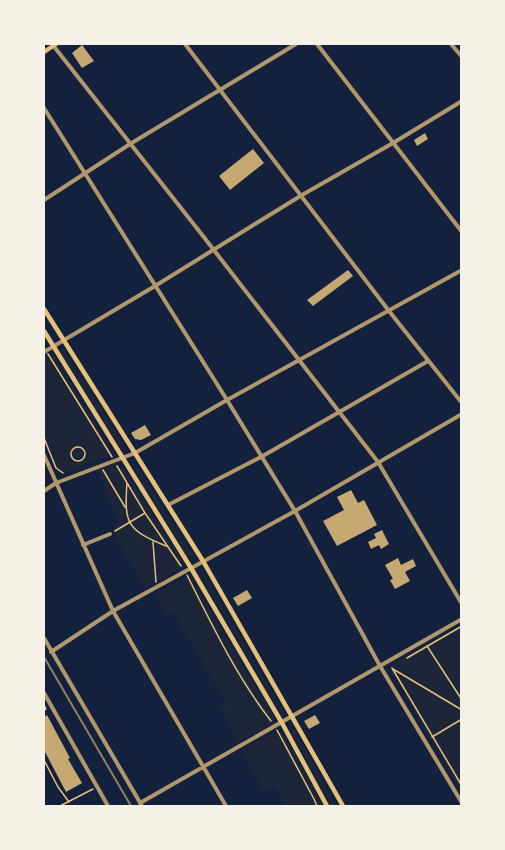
<svg xmlns="http://www.w3.org/2000/svg" width="505" height="850" viewBox="0 0 505 850" font-family="'PT Sans',sans-serif">
<style>
.green{fill:#1d2539}
.building{fill:#c6a872}
.lines{fill:none;stroke-linecap:round;stroke-linejoin:round}
.path{stroke:#e5c07b;stroke-width:1.5}
.minor{stroke:#b1986c;stroke-width:4}
.secondary{stroke:#e5c07b;stroke-width:4.5}
.rail{stroke:#918062;stroke-width:2}
</style>
<rect width="100%" height="100%" fill="#14213d"/>
<path class="green" d="M63,349l62,97 -4,3 -61,-98z
M49,354l6,3 56,92v3l-3,4 -42,16 -8,-1 -3,-2 -11,-26v-87z
M116,464l7,3 60,95 -3,6 -35,21 -31,-56 4,-12 -20,-51z
M138,467l54,87 -4,3 -54,-88z
M203,572l80,139 -3,2 -80,-139z
M187,577l5,2 81,136v8l-35,19 -18,-33 7,-5 -54,-91 -6,3 -13,-22z
M461,625v167l-70,-122v-5z
M294,729l26,45 15,32h-4l-12,-24 -29,-51z
M278,731l5,3 40,72h-36l-12,-19 -11,5 -23,-41 32,-19z"/>
<path class="building" d="M82,45l12,16 -12,7 -10,-15z
M425,133l3,6 -11,7 -3,-6z
M253,149l11,14 -34,27 -11,-14z
M348,270l5,6 -40,30 -6,-6z
M145,425l6,10 -10,5 -6,-1 -4,-6z
M351,490l7,13 6,-3 13,25 -40,21 -14,-25 21,-11 -7,-13z
M382,530l7,14 -8,5 -2,-4 -8,4 -3,-7 8,-4 -2,-4z
M398,558l3,7 12,-6 3,7 -11,6 5,9 -15,8 -5,-9 3,-1 -8,-14z
M247,590l5,8 -14,8 -5,-8z
M47,715l23,43 -2,1 14,24 -16,9 -22,-42v-33z
M315,715l5,8 -11,6 -5,-8z"/>
<g class="lines">
<path class="path" d="M48,354l64,103
M44,438l12,30 7,5
M71 454a7 7 0 1 1 14 0a7 7 0 1 1-14 0Z
M117,466l28,47 36,53
M103,470l22,37
M127,483c-3,41 0,47 39,63
M115,531l30,-18
M153,542l3,40
M187,575c25,50 50,102 84,146
M427,646l35,54
M407,658l55,-32
M392,668l70,118
M393,669l69,41
M44,705l2,4 -2,1
M462,710v7
M277,730l37,69 3,7
M432,737l30,-18
M44,760l14,27 11,15
M60,806l33,-17"/>
<path class="minor" d="M52,44l151,192 175,226 84,142
M185,44l204,267 73,92
M317,44l145,188
M451,44l11,13
M44,108l183,292 68,111 85,155 82,137
M44,200l86,-56 166,-100
M44,352l111,-66 147,-91 91,-52 69,-42
M44,455l69,156 113,195
M44,491l12,-8 79,-30 92,-53 235,-130
M168,505l93,-48 167,-96
M83,545l27,-11
M44,638l98,168
M51,652l62,-41 182,-100 167,-97
M44,693l64,113
M140,803l322,-184"/>
<path class="secondary" d="M44,52l12,-8
M44,309l159,252 140,245
M44,331l147,237 91,155 45,83"/>
<path class="rail" d="M44,657l87,149"/>
</g>
<rect width="505" height="850" fill="none" stroke="#f6f1e7" stroke-width="90"/>
</svg>
